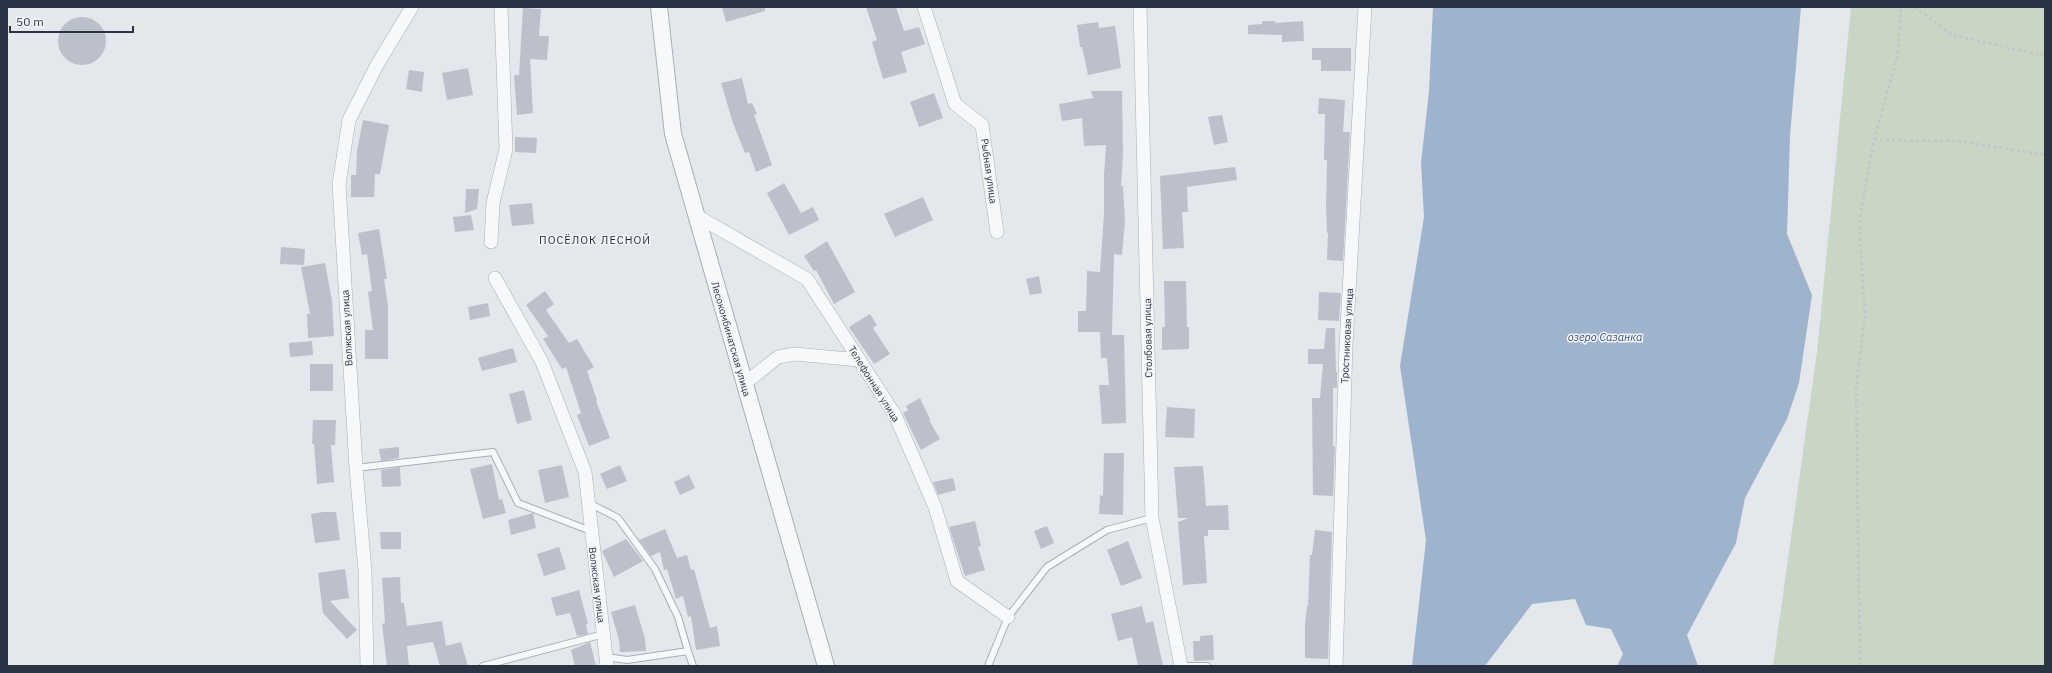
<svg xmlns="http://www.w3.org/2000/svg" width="2052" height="673" viewBox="0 0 2052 673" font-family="'IBM Plex Sans',sans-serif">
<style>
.green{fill:#c9d6c5}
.water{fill:#9fb4cc}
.building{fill:#bbc0ca}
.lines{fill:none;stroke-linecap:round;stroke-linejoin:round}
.service-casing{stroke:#a9aeb7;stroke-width:8}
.minor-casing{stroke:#a9aeb7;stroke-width:14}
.tertiary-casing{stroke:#a9aeb7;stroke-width:18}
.path{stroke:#c2c5cb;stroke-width:2.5;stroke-dasharray:3 3;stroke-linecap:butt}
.service{stroke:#f7f8fa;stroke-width:6}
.minor{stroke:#f7f8fa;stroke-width:13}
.tertiary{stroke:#f7f8fa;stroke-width:16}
.labels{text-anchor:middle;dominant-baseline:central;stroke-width:3;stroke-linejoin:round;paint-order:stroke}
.street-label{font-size:10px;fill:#2b3445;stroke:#f4f6f9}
.neighbourhood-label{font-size:11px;letter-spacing:1px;fill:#1d2536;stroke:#f4f6f9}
.water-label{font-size:11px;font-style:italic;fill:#34527a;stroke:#f4f6f9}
</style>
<rect width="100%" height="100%" fill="#e4e7ec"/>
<path class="green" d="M1851,7h194v659h-272l44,-314z"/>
<path class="water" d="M1433,7h368l-11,129 -3,98 25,61 -13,88 -12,36 -42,79 -9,45 -49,92 11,31h-81l6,-12 -12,-25 -25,-4 -11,-26 -43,5 -47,62h-73l14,-126 -26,-174 24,-149 -3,-54 8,-72z"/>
<path class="building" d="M722,7h43v4l-39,11z
M866,7h30l8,24 15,-4 6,17 -24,8 6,20 -24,7 -11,-37 5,-2z
M523,8l18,1 -2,27h10l-2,24 -17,-1 3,54 -16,2 -3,-40h5z
M58 41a24 24 0 1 1 48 0a24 24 0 1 1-48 0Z
M1262,21h13v2l28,-2 1,20 -22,1v-7l-34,-1v-9l14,-1z
M1098,22l1,6 16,-2 6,42 -33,7 -6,-28h-2l-3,-22z
M1312,48h39v23h-30v-11h-9z
M468,68l5,27 -26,5 -5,-27z
M409,70l15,2 -2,20 -16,-3z
M742,78l6,26 4,-1 5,11 -3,1 18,50 -16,7 -7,-20 -4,1 -12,-30 -12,-40z
M1091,91h31l1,63 -2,32h2l2,35 -3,34 -8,-1 -2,81h12l2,88 -24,1 -3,-39h10l-2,-27h-6l-1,-26h-22v-21h8l1,-40 13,1 4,-59v-38l2,-30 -22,1 -2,-28 -20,3 -3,-17 34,-6z
M934,93l9,25 -24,9 -9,-25z
M1319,98l26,2 -2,32h7l-7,129 -16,-1 1,-27h-1l-1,-27 1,-46h-3l1,-46h-7z
M1222,115l6,27 -14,3 -6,-28z
M363,120l26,5 -9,49h-5l-1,23h-23v-22h5l1,-24z
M515,137l22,1 -1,15 -21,-1z
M1235,167l2,13 -50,7 1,25h-6l2,36 -21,1 -3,-73z
M784,183l17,30 12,-6 6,13 -30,15 -22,-42z
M466,189h13l-2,20 -12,4z
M923,197l10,23 -38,17 -11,-23z
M532,203l2,21 -22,2 -3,-21z
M471,215l3,15 -19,2 -2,-15z
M379,229l8,50h-3l4,27v53h-23v-29h8l-5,-38 4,-1 -5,-37 -5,1 -4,-22z
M827,241l28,51 -21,12 -18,-34 -2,1 -10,-15z
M281,247l24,2 -1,16 -24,-1z
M325,263l7,38 2,35 -26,2 -1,-24h3l-9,-47z
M1039,276l3,17 -12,2 -4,-16z
M1164,281h22l1,46h2v22l-27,1v-23h3z
M545,291l9,13 -8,6 23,33 8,-4 17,28 -7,4 10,29 -1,1 14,37 -21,8 -12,-31 4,-2 -15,-46 -4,2 -19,-30 5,-3 -22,-31z
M1319,292l22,1 -2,28 -21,-1z
M488,303l2,13 -20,4 -2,-13z
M870,314l7,11 -4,3 17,26 -16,10 -25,-37z
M1326,328h9l1,44h1v16h-4v58h2l-2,50 -20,-1 -1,-97h8l3,-34h-15v-15h16z
M312,341l1,14 -23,2 -1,-14z
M513,348l4,14 -35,9 -4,-13z
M310,364h23v27h-23z
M524,390l8,30 -15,4 -8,-30z
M920,398l10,21 -1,1 11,19 -19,11 -18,-37 5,-3 -2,-4z
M1167,407l28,2 -1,29 -29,-1z
M313,420h23l-1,25h-4l3,37 -17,2 -3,-40h-2z
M399,447v11l-18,3 -2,-12z
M1104,453h20l-1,62 -24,-1 1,-19 3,1z
M492,464l7,36 3,-1 4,14 -23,6 -13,-50z
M562,465l7,32 -24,6 -7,-33z
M620,465l7,16 -20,8 -7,-15z
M1203,466l3,40 22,-1 1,25h-21v6h-4l3,47 -24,2 -5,-63 11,-4h-11l-4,-51z
M400,467l1,19 -19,1 -1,-17z
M689,475l6,13 -15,7 -6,-13z
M953,478l3,12 -18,5 -5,-13z
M323,512h13l4,28 -25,3 -4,-29z
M533,513l3,15 -25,7 -3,-15z
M975,521l6,25 -3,1 7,23 -20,6 -16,-49z
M1047,526l7,17 -13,6 -7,-18z
M665,529l12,29 10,-3 4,15 3,-1 16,59 7,-2 3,20 -24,4 -5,-34 -3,1 -5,-21 -7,3 -9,-30 -3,1 -4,-18 -9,4 -12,-16z
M1315,530l17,2 -4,127 -23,-1v-33l2,-19h1l2,-51h2z
M380,532h21v17h-20z
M626,539l17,22 -29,16 -12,-26z
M1128,541l14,37 -21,8 -14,-36z
M559,547l7,22 -22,7 -7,-22z
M345,569l4,29 -19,3 27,29 -10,9 -24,-26 -5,-40z
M400,577l1,26h3l3,23 35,-5 4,25 15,-4 7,24h-28l-7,-24 -26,4 2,20h-22l-5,-42 3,-1 -3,-45z
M579,590l9,34h-2l2,10 -11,2 -7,-23 -14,3 -5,-18z
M635,605l10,34 1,12 -26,1 -1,-12 -8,-28z
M1142,606l4,17 7,-2 10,45h-25l-6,-29 -14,4 -7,-27z
M1213,635l1,25 -20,1 -1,-20h7v-5z
M590,642l6,24h-21l-4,-16z"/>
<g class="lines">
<defs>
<path id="service" d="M356,468l137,-16 25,51 73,28
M589,503l29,15 37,51 23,48 10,34
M606,657l21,3 61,-9 5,15
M483,666l121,-32
M988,666l20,-49 39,-50 60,-37 45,-12
M1181,666h26"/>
<path id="minor" d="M924,7l31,97 27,21 15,107
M1140,7l12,511 29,148
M695,215l112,64 88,136 40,92 22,74 51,36
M491,242l2,-39 13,-54 -5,-142
M495,278l47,84 43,110 22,194
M744,384l34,-27 17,-3 64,6
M367,666l-2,-95 -9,-103 -17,-284 10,-64 28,-55 35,-58
M1336,666l10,-321 19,-338"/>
<path id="tertiary" d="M659,7l14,127 153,532"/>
</defs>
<use href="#service" class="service-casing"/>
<use href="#minor" class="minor-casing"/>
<use href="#tertiary" class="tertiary-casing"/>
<path class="path" d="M1915,7l37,28 93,21
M1874,139l31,2h53l87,14
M1860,666l-4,-279 9,-72 -6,-92 15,-84 24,-84 3,-48"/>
<use href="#service" class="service"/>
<use href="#minor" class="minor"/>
<use href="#tertiary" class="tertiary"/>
</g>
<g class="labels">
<g class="street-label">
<text transform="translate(989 171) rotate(82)">Рыбная улица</text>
<text transform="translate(347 328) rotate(-93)">Волжская улица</text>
<text transform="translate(1347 336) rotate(-87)">Тростниковая улица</text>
<text transform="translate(1148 338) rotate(-91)">Столбовая улица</text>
<text transform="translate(731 339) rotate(74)">Лесокомбинатская улица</text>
<text transform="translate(874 384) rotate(58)">Телефонная улица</text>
<text transform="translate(597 585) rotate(83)">Волжская улица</text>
</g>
<g class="neighbourhood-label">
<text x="595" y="240">ПОСЁЛОК ЛЕСНОЙ</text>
</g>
<g class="water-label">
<text x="1605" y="337">озеро Сазанка</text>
</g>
</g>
<rect width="2052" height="673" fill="none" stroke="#2b3445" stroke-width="16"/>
<path d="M10 26v6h123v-6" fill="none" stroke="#2b3445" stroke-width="2"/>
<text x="16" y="26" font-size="12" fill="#2b3445" stroke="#f4f6f9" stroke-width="3" paint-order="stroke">50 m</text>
</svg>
